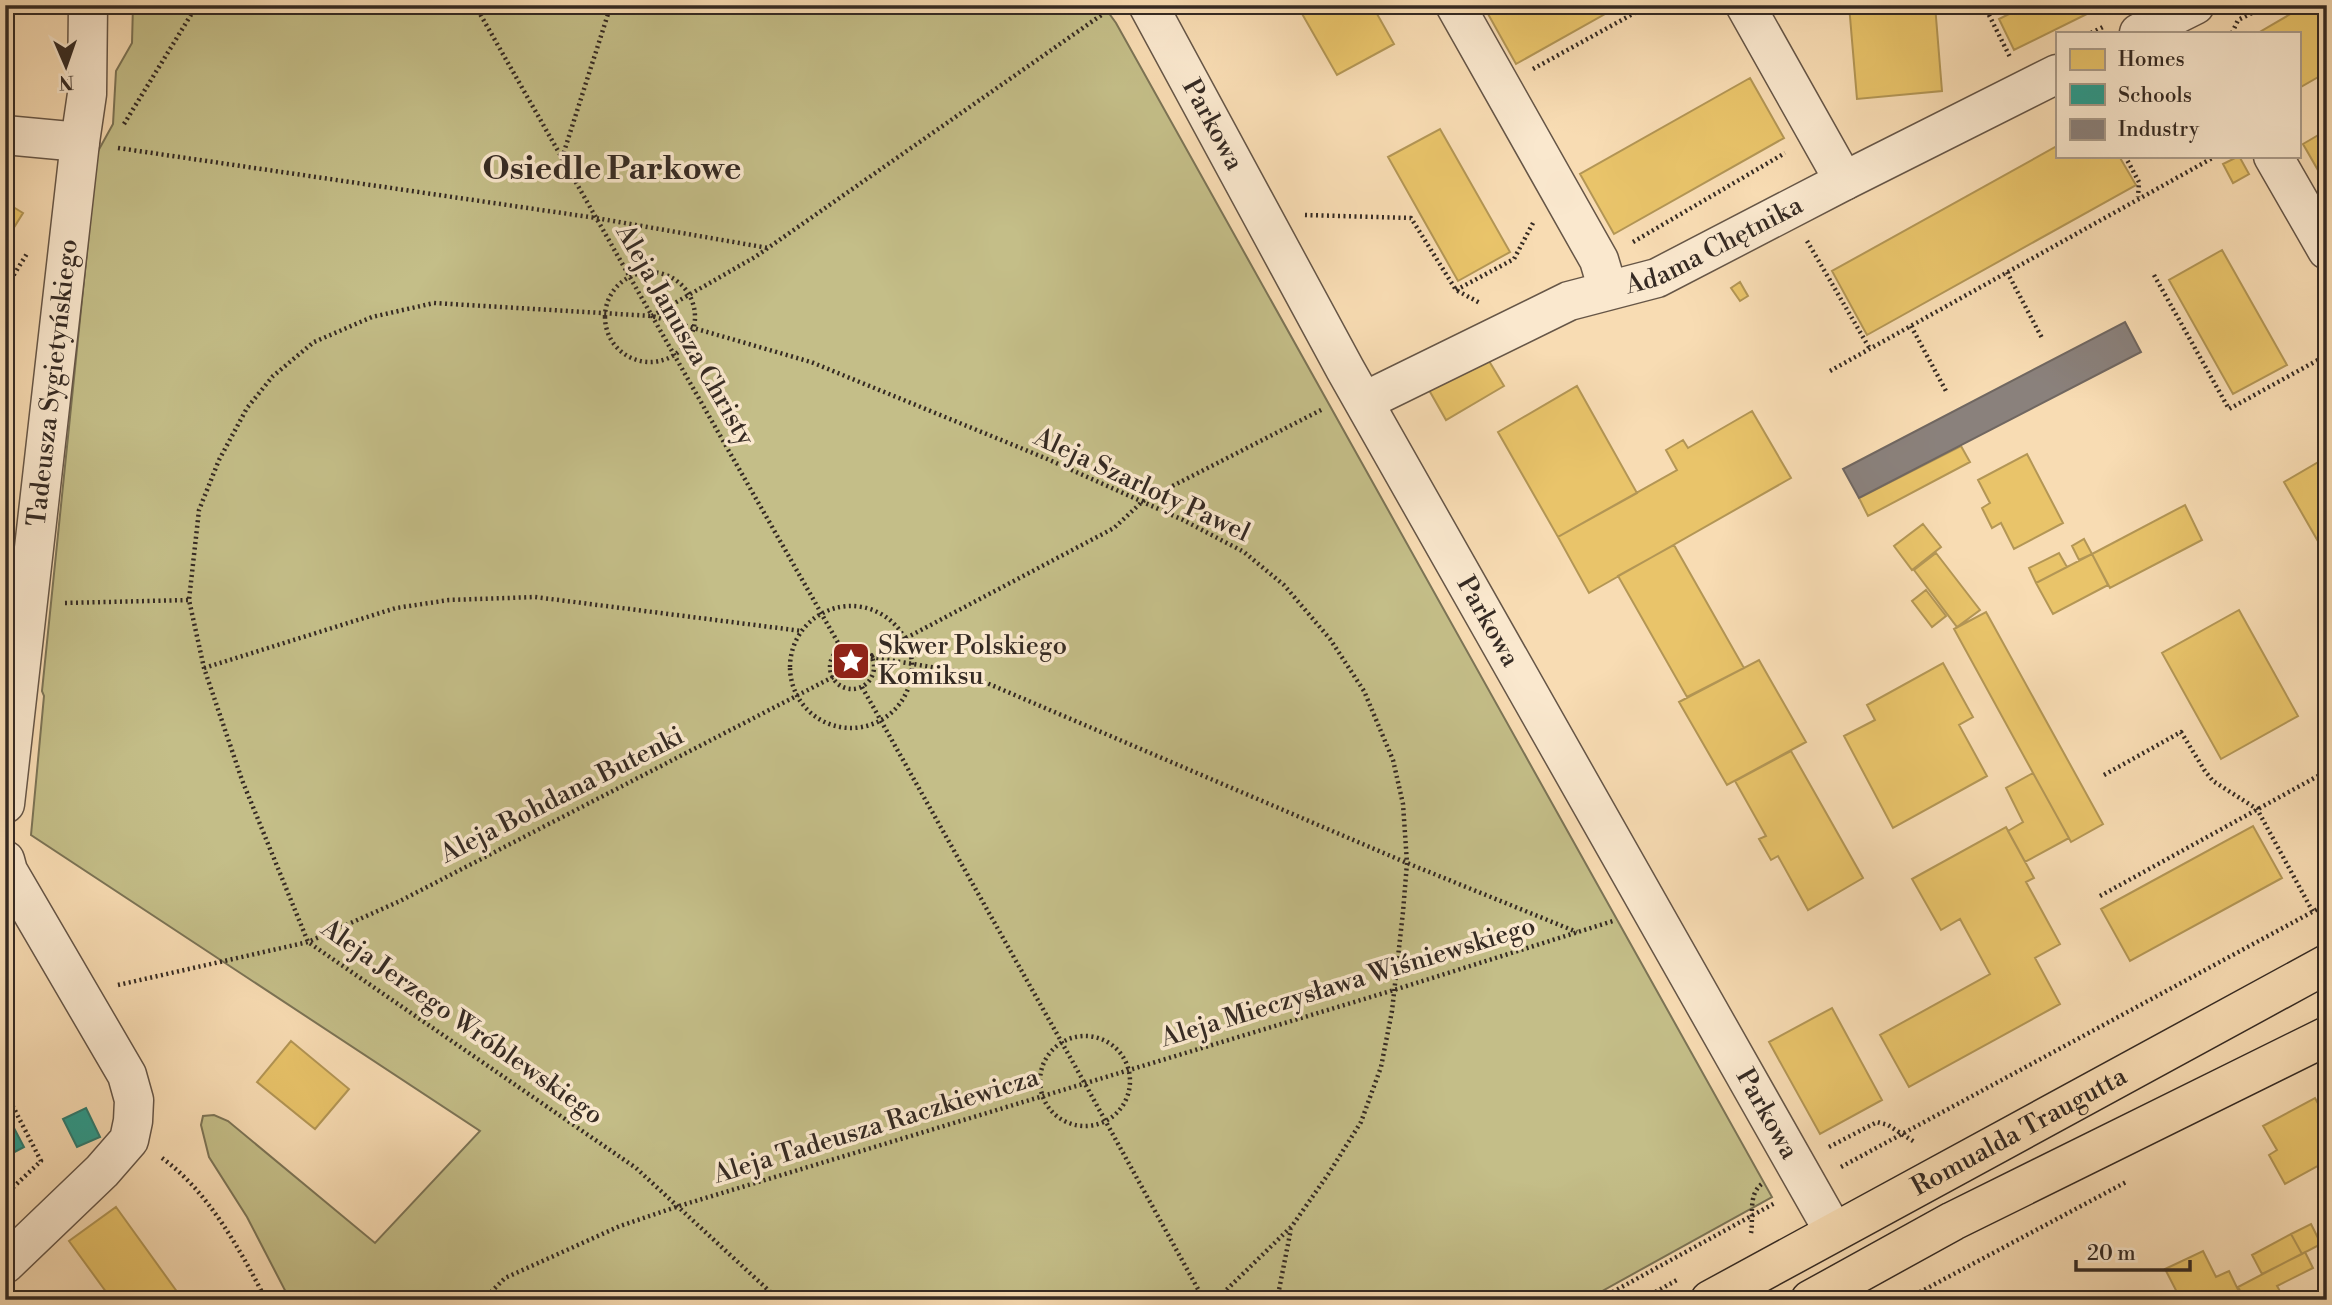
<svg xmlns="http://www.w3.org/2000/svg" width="2332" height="1305" viewBox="0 0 2332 1305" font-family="'Libre Bodoni',serif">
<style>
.green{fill:#c4be88;stroke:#7c7456;stroke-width:2}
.homes{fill:#e9c46a;stroke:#b39655;stroke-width:2}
.schools{fill:#2a9d8f;stroke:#2d7a6f;stroke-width:2}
.industry{fill:#8a817c;stroke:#706761;stroke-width:2}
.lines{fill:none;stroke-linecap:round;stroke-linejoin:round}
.minor-casing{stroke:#665647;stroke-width:41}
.major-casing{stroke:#352a23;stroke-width:41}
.path{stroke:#352a23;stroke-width:4.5;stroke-dasharray:2 3.5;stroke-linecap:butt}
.minor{stroke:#fae8ce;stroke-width:38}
.major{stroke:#f8dcb3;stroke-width:38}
.labels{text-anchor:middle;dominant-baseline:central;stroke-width:7;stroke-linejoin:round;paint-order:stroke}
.street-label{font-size:26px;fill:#352a23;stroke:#fae8ce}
.poi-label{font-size:26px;fill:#352a23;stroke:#fae8ce;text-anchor:start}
.district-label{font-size:33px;font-weight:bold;fill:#352a23;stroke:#fae8ce}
</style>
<rect width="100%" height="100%" fill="#f8dcb3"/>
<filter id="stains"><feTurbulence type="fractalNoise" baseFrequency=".00286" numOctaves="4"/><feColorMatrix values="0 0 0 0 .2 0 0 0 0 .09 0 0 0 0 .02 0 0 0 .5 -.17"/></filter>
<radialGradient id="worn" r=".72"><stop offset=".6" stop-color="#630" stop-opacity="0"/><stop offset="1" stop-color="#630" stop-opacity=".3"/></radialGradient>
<path class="green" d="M133,5h970l13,18 656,1174 -186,103h-1296l-43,-83 -38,-60 -8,-32 2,-9 11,-1 14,6 147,122 105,-112 -449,-296 13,-139 -2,-5 55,-538 16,-29 3,-53 16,-28z"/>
<path class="homes" d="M1297,5h75l22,39 -57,31z
M1483,5h138l-105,59z
M1849,5h86l7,86 -85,8z
M2027,5h78l-91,45 -15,-31z
M2306,5h21v67l-28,16v-55h-41z
M1750,78l34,60 -170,96 -34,-60z
M1440,129l70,123 -52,29 -70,-124z
M2327,130v56l-24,-42z
M2057,146v10h62l17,29 -269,150 -35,-64z
M2239,156l10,18 -16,9 -10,-19z
M5,202l18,11 -18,29z
M2222,250l65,115 -54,29 -64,-114z
M1740,282l8,14 -8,5 -9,-13z
M1486,356l18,30 -58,34 -17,-30z
M1577,386l60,107 -79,44 -60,-105z
M1752,411l39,67 -202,115 -31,-56 119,-67 -11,-20 17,-10 5,8z
M1961,446l9,16 -102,54 -9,-18z
M2027,454l36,69 -49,26 -13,-26 -9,5 -10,-20 8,-5 -12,-23z
M2327,457v100l-43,-75z
M2185,505l17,35 -92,48 -18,-34z
M1923,524l18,23 -29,23 -18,-24z
M2084,539l8,15 -13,6 -7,-14z
M1674,545l70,123 -57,29 -69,-121z
M1936,553l44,57 -23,17 -43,-57z
M2059,553l8,14 -31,16 -7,-15z
M2092,554l16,31 -55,29 -17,-31z
M1926,590l20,26 -14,11 -20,-26z
M2239,610l59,106 -77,43 -59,-106z
M1986,612l117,212 -32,18 -117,-213z
M1759,660l47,82 -79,43 -48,-83z
M1943,663l30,54 -14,8 28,51 -94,52 -49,-92 31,-16 -8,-15z
M1791,751l72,127 -55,32 -30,-54 -7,4 -12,-21 7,-3 -31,-55z
M2033,773l36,65 -44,24 -17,-31 15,-9 -17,-34z
M2253,826l29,52 -152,83 -29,-52z
M2006,827l28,51 -8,4 34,62 -25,14 25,46 -151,83 -29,-52 110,-61 -30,-55 -19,11 -29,-51z
M1832,1008l50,92 -62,34 -51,-92z
M291,1041l58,48 -34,40 -58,-47z
M2315,1098l12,22v41l-42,23 -16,-29 8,-5 -14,-24z
M116,1207l67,93h-71l-43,-59z
M2311,1224l10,20 -19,10 -11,-20z
M2291,1234l11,20 -40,20 -10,-19z
M2203,1251l13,26 13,-6 14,29h-62l-16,-31z
M2305,1252l8,16 -36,18 8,14h-40l-7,-13z"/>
<path class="schools" d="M86,1108l14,29 -23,10 -14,-28z
M5,1111l19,36 -19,10z"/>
<path class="industry" d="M2125,322l16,30 -282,146 -16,-29z"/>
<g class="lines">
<defs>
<g id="minor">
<path id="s1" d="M1148,5l197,364 489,863"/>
<path d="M1455,5l144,255 9,30"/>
<path d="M1745,5l99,176"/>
<path d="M2139,33l56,-28"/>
<path d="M5,135l75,7"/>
<path d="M2273,156l54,94"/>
<path id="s2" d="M1365,401l204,-100 88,-23 187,-97 213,-107"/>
<path id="s3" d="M5,804l75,-662 7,-48 1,-89"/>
<path d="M5,860l3,11 119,204 7,25 -1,21 -4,19 -27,31 -97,93"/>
</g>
<g id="major">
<path id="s4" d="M1710,1300l617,-336"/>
<path d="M1810,1300l143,-79 374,-185"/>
</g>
</defs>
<use href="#minor" class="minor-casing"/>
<use href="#major" class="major-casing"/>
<path class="path" d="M475,5l366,643
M1984,5l26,52
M2091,33l12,-6
M2232,33l6,-13 30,-15
M1533,69l116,-64
M124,124l73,-119
M118,148l478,70 172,30
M2125,156l14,26 -1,15
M562,158l46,-144v-9
M1305,215l106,3 45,72 24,13
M1807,241l63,108
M1633,242l152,-89
M2007,272l35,66
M605 317a45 45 0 1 1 90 0a45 45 0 1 1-90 0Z
M2154,275l75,134 98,-54
M2320,288l7,11
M5,289l23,-37
M1456,290l58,-31 19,-36
M652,316l103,-59 355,-248
M1911,326l35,65
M1830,371l386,-215
M65,603l124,-3
M790 667a61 61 0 1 1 122 0a61 61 0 1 1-122 0Z
M830 667a22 22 0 1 1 44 0a22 22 0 1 1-44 0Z
M872,656l242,-128 29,-27 180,-92
M871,657l90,15 446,191 170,69
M204,668l192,-60 53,-8 86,-3 267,34
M862,687l222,395 120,218
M2104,775l77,-43 24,39 8,10 44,28 56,103
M2100,896l227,-125
M118,985l190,-43 92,-41 433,-224
M1040 1081a45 45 0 1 1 90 0a45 45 0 1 1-90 0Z
M5,1091l36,70 -36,34
M1829,1147l48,-25 11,3 28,18
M162,1158c46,33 79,93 104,142
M1841,1167l486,-263
M1751,1233c3,-17 -4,-39 12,-50
M483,1300l22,-22 115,-52 59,-20 715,-216 219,-69
M779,1300l-143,-132 -328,-226 -66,-162 -38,-112 -15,-68 10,-90 20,-50 28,-52 26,-32 41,-34 58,-25 62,-14 218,13 159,46 234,96 138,62 61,32 40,33 46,54 34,52 29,69 10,44 4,59 -4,49 -11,99 -11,56 -20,55 -32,51 -37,53 -76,74
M1277,1300l14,-71
M1598,1300l177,-97
M1641,1300l36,-20
M1905,1300l223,-119"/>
<use href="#minor" class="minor"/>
<use href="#major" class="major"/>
</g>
<defs>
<symbol id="sight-square" viewBox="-11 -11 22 22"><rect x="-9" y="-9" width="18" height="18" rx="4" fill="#8f2418" stroke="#fae8ce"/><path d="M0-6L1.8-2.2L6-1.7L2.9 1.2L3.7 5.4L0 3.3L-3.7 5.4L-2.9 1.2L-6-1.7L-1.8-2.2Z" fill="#fff"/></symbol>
</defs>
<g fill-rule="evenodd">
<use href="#sight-square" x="829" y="639" width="44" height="44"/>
</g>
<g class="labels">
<g class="street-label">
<text stroke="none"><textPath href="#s1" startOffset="136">Parkowa</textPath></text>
<text stroke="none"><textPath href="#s2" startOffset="383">Adama Chętnika</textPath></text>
<text transform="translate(685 335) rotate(60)">Aleja Janusza Christy</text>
<text stroke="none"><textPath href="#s3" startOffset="424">Tadeusza Sygietyńskiego</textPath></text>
<text transform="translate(1142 485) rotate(25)">Aleja Szarloty Pawel</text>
<text stroke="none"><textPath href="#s1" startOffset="704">Parkowa</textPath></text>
<text transform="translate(562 795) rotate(-27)">Aleja Bohdana Butenki</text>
<text transform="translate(1348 982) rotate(-17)">Aleja Mieczysława Wiśniewskiego</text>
<text transform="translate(462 1022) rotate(35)">Aleja Jerzego Wróblewskiego</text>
<text stroke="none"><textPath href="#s1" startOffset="1270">Parkowa</textPath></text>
<text transform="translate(876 1126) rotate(-17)">Aleja Tadeusza Raczkiewicza</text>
<text stroke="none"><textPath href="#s4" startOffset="352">Romualda Traugutta</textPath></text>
</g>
<g class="poi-label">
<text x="878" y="646">Skwer Polskiego<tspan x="878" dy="30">Komiksu</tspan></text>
</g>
<g class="district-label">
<text x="612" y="169">Osiedle Parkowe</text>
</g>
</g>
<rect width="2332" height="1305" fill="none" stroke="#f8dcb3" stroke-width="28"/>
<rect x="7" y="7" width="2318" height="1291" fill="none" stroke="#352a23" stroke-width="3.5"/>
<rect x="14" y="14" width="2304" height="1277" fill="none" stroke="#352a23" stroke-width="2"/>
<rect x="2056" y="32" width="245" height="126" fill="#fae8ce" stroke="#ab9c8a" stroke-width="2"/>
<rect x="2070" y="49" width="35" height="21" fill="#e9c46a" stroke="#ab9c8a" stroke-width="2"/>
<text x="2118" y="66" font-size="21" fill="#352a23">Homes</text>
<rect x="2070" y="84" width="35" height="21" fill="#2a9d8f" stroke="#ab9c8a" stroke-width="2"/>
<text x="2118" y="102" font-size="21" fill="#352a23">Schools</text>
<rect x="2070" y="119" width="35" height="21" fill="#8a817c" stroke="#ab9c8a" stroke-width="2"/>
<text x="2118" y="136" font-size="21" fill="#352a23">Industry</text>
<g transform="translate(66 66) rotate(178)" stroke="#fae8ce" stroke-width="5" paint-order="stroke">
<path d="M0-5L12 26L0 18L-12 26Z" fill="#352a23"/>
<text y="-10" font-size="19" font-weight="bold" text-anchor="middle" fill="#352a23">N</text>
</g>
<path d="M2076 1260v10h114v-10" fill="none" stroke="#352a23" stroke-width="3.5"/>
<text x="2087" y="1260" font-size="21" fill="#352a23" stroke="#fae8ce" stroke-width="5" paint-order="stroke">20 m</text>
<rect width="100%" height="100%" filter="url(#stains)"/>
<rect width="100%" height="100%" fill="url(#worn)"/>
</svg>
